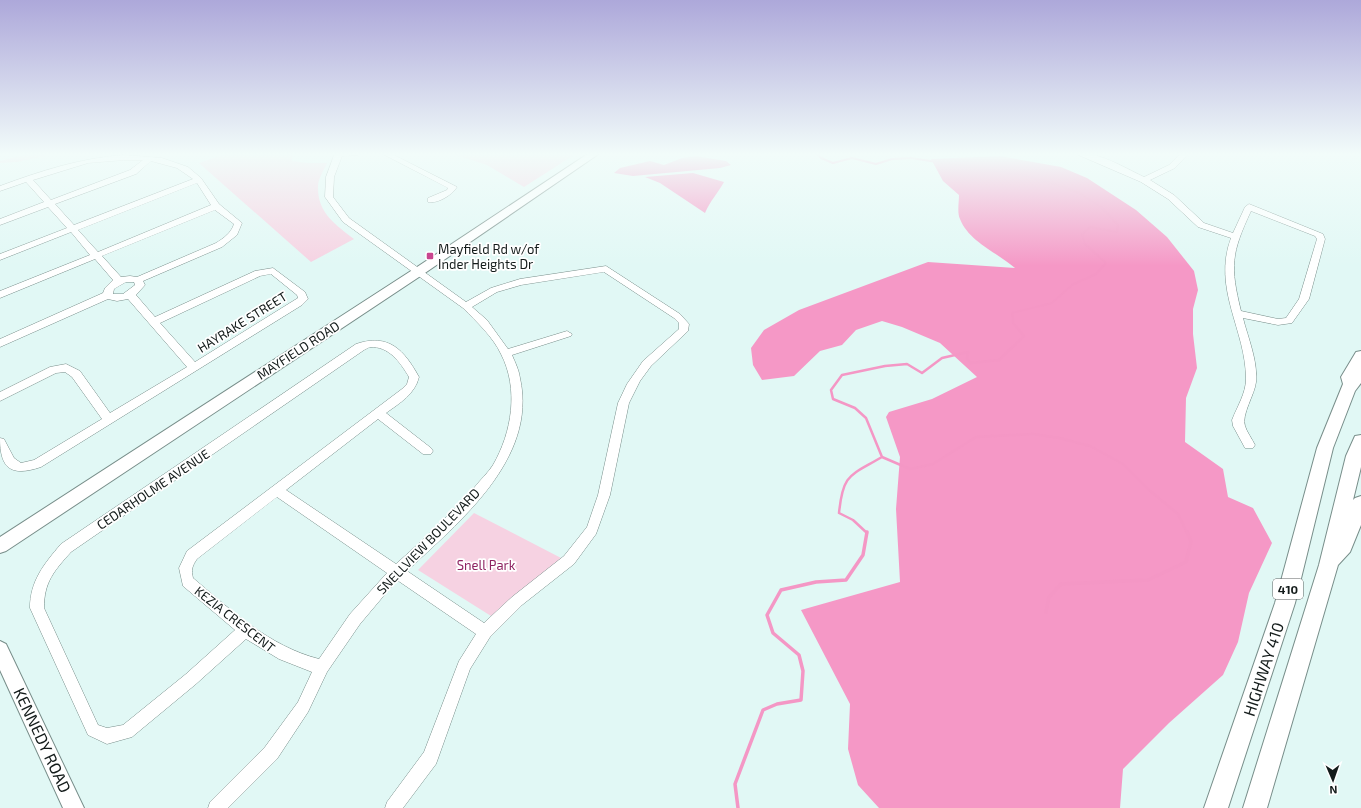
<svg xmlns="http://www.w3.org/2000/svg" width="1361" height="808" viewBox="0 0 1361 808" font-family="'Exo 2',sans-serif">
<style>
.green{fill:#f6d2e2}
.forest{fill:#f598c6}
.water{fill:#f497c5}
.lines{fill:none;stroke-linecap:round;stroke-linejoin:round}
.stream-far2{stroke:#f497c5;stroke-width:2}
.stream-far1{stroke:#f497c5;stroke-width:2.5}
.stream{stroke:#f497c5;stroke-width:3.5}
.minor-casing{stroke:#788e8a;stroke-width:1}
.major-casing{stroke:#788e8a;stroke-width:2}
.highway-casing{stroke:#788e8a;stroke-width:2}
.minor{fill:#fff;fill-rule:evenodd}
.major{fill:#fff;fill-rule:evenodd}
.highway{fill:#fff;fill-rule:evenodd}
.poi-dot{fill:#c8468f;stroke:#fff;stroke-width:1.5}
.labels{text-anchor:middle;dominant-baseline:central;stroke-width:3.5;stroke-linejoin:round;paint-order:stroke}
.shield{fill:#fff;stroke:#5a5f5f;stroke-width:1}
.shield-label{font-size:12px;font-weight:bold;fill:#131b1a}
.poi-label{font-size:13px;fill:#131b1a;stroke:#fff;text-anchor:start}
.street-label{font-size:13px;fill:#131b1a;stroke:#fff}
.park-label{font-size:13px;fill:#8e2362;stroke:#fff}
.near-street-label{font-size:16px;fill:#131b1a;stroke:#fff}
</style>
<rect width="100%" height="100%" fill="#e1f8f5"/>
<path class="green" d="M30,153h28l-41,9 -17,1v-2z
M227,153h66l-1,8 15,2h20c-3,7 -9,16 -9,23 -1,27 18,39 36,53l-43,23 -112,-99z
M449,153h128l-53,34 -37,-22z
M474,513l89,46 -72,57 -73,-46z"/>
<path class="forest" d="M1000,156l61,11 26,11 49,32 31,27 27,34 4,19 -5,19v25l4,34 -11,30 -1,44 38,27 5,28 25,11 19,35 -23,50 -11,49 -15,33 -54,48 -46,46 -3,39h-241l-21,-23 -10,-36 2,-45 -49,-94 99,-28 -4,-73 4,-52 -14,-40 3,-5 43,-13 45,-22 -37,-34 -38,-16 -20,-6 -26,9 -14,15 -22,6 -26,25 -32,4 -9,-15 -2,-17 13,-18 35,-20 129,-48 87,6c-17,-15 -46,-26 -55,-49 -3,-6 -1,-17 -1,-24l-16,-14 -12,-22z
M693,173l31,9c-6,11 -14,19 -19,31l-45,-30 -15,-6z"/>
<path class="water" d="M696,156l30,5 5,4 -11,3 -87,8 -19,-3 6,-5 30,-7 14,4 18,-7z"/>
<g class="lines">
<path class="stream-far2" d="M816,153l5,5 12,5 19,-5 24,6 16,-5 19,-1 112,17 29,8 27,10 22,14 17,18 -1,7 -27,-5 -8,7 3,10 21,19 -10,11 -24,11 -20,18 -40,10 1,6"/>
<path class="stream-far1" d="M882,457l28,12 23,-5 43,-27 57,-3 26,4 31,8 33,18 26,26 29,24 9,19
M867,533l-14,-13 -14,-7c4,-40 11,-37 43,-56l-16,-39 -11,-10 -22,-9 -2,-9 11,-15 43,-9 22,-2 15,9 20,-15 26,-6 -1,7 4,4 28,-3 25,-24 -11,-13v-5"/>
<path class="stream" d="M1046,612l3,-15 12,-13 87,-4 38,-18 5,-21 -4,-9
M738,808l-3,-24 28,-74 14,-6 24,-4 2,-29 -4,-16 -26,-22 -6,-18 14,-25 35,-8 30,-2 17,-25 4,-23"/>
<defs>
<path id="minor" d="M335,153h27l-4,2 -16,1 -8,21 -1,20 16,21 117,84 25,-14 29,-9 86,-13 74,48 9,10 -1,7 -37,35 -11,15 -11,22 -19,92 -14,39 -22,30 -52,41 -32,32 -20,32 -34,95 -33,44h-18l2,-6 37,-50 35,-91 17,-27 -79,-54 -37,44 -33,48 -19,40 -31,47 -49,49h-20l2,-6 55,-55 33,-45 14,-30 -33,-13 -33,-20 -50,45 -64,53 -25,7 -19,-9 -58,-127c0,-27 14,-44 31,-64l295,-200c33,-11 48,6 63,33 -4,17 -19,26 -33,36l45,35 2,3 -2,3h-8l-45,-35 -92,71 110,74c27,-24 54,-49 78,-76 6,-8 14,-15 19,-23 19,-33 26,-76 8,-111 -8,-17 -24,-32 -38,-46l-120,-86 -18,-25 1,-20zM604,272l70,46 5,5v6l-36,32 -16,23 -9,19 -20,92 -11,32 -23,29 -52,41 -28,26 -77,-52c52,-49 131,-112 113,-193 -1,-8 -5,-16 -8,-23l59,-19 1,-2 -5,-3 -59,18 -21,-29 -15,-13 25,-15 24,-7zM370,347c19,-1 30,15 39,30l-2,7 -5,5 -215,162 -8,17 4,18 52,44 -49,44 -63,51 -16,3 -9,-3 -54,-117c0,-26 10,-37 27,-56l293,-202zM277,497l110,76 -37,41 -31,45c-50,-13 -87,-48 -126,-81 -2,-8 -1,-12 4,-19z
M381,153h9l67,34c-5,8 -19,17 -29,15v-4l19,-8 1,-2z
M1074,153c24,-2 49,14 70,24l25,-12 12,-12h8l-14,15 -25,12 24,15 30,28 29,10 12,-26 4,-3 74,30 2,5 -16,60 -17,24 -14,2 -35,-7c5,20 15,43 13,64 -1,12 -15,33 -11,44 2,6 7,13 10,19l-2,3h-8l-12,-22 -1,-6c5,-13 14,-27 14,-41 0,-49 -34,-90 -15,-141l-33,-11 -30,-28 -27,-17zM1251,211l64,25 2,3 -18,60 -13,19 -8,1 -37,-8c-11,-45 -10,-57 10,-100z
M124,155l38,3 26,9 13,11 18,26 23,19 -5,12 -15,12 -79,34 2,4 -9,10 19,22 100,-46 18,-3 32,24 3,7 -6,6 -261,162c-30,10 -41,2 -41,-29l4,1 10,19 7,5 13,-3 68,-41 -30,-42 -7,-5 -9,1 -56,28v-9l50,-25 16,-3 14,7 30,42 77,-46 -59,-68 -11,2 -9,-2 -108,48v-8l103,-46 2,-5 8,-8 -18,-21 -95,39v-7l90,-36 -19,-23 -71,28v-6l67,-26 -19,-21 -48,18v-6l44,-17 -18,-20 -26,9v-5c41,-15 80,-28 124,-31zM124,160h19l-13,10 -79,30 -18,-20 55,-17zM151,161l26,7 16,11 -119,46 -19,-21 81,-30zM197,183l14,22 -113,47 -20,-22zM215,210l19,14c-3,9 -10,14 -18,19l-79,34 -7,-1 -9,1 -19,-21zM271,274l26,21 1,3 -103,64 -35,-39 100,-47zM126,282h8l1,3 -12,9h-10l1,-5z"/>
<path id="major" d="M589,153h11l-178,122 -416,276 -6,2v-16l414,-268z
M0,641l6,3 78,164h-21l-63,-138z"/>
<path id="highway" d="M1361,351v32l-6,8 -22,57 -38,155 -67,205h-24l71,-205 42,-155 26,-64 -2,-7 15,-25z
M1361,435v32l-8,33 2,-2 6,-2v29l-11,27 -12,13 -71,243h-24l76,-243 27,-109 9,-20z"/>
</defs>
<use href="#minor" class="minor-casing"/>
<use href="#major" class="major-casing"/>
<use href="#highway" class="highway-casing"/>
<use href="#minor" class="minor"/>
<use href="#major" class="major"/>
<use href="#highway" class="highway"/>
</g>
<linearGradient id="sky" x2="0" y2="1"><stop stop-color="#ada8da"/><stop offset="0.58" stop-color="#f2fcfa"/><stop offset="1" stop-color="#f2fcfa" stop-opacity="0"/></linearGradient>
<rect width="1361" height="266" fill="url(#sky)"/>
<rect class="poi-dot" x="426" y="252" width="8" height="8" rx="2"/>
<g class="labels">
<rect class="shield" x="1273" y="579" width="30" height="20" rx="3"/>
<g class="shield-label">
<text x="1288" y="589">410</text>
</g>
<g class="poi-label">
<text x="438" y="249">Mayfield Rd w/of<tspan x="438" dy="15">Inder Heights Dr</tspan></text>
</g>
<g class="street-label">
<text transform="translate(242 322) rotate(-32)">HAYRAKE STREET</text>
<text transform="translate(298 350) rotate(-33)">MAYFIELD ROAD</text>
<text transform="translate(153 489) rotate(-34)">CEDARHOLME AVENUE</text>
<text transform="translate(428 541) rotate(-46)">SNELLVIEW BOULEVARD</text>
<text transform="translate(235 619) rotate(38)">KEZIA CRESCENT</text>
</g>
<g class="park-label">
<text x="486" y="565">Snell Park</text>
</g>
<g class="near-street-label">
<text transform="translate(1263 669) rotate(-72)">HIGHWAY 410</text>
<text transform="translate(43 740) rotate(65)">KENNEDY ROAD</text>
</g>
</g>
<g transform="translate(1333 780) rotate(178)" stroke="#ffffff" stroke-width="3" paint-order="stroke">
<path d="M0-3L7 15L0 10L-7 15Z" fill="#131b1a"/>
<text y="-6" font-size="11" font-weight="bold" text-anchor="middle" fill="#131b1a">N</text>
</g>
</svg>
